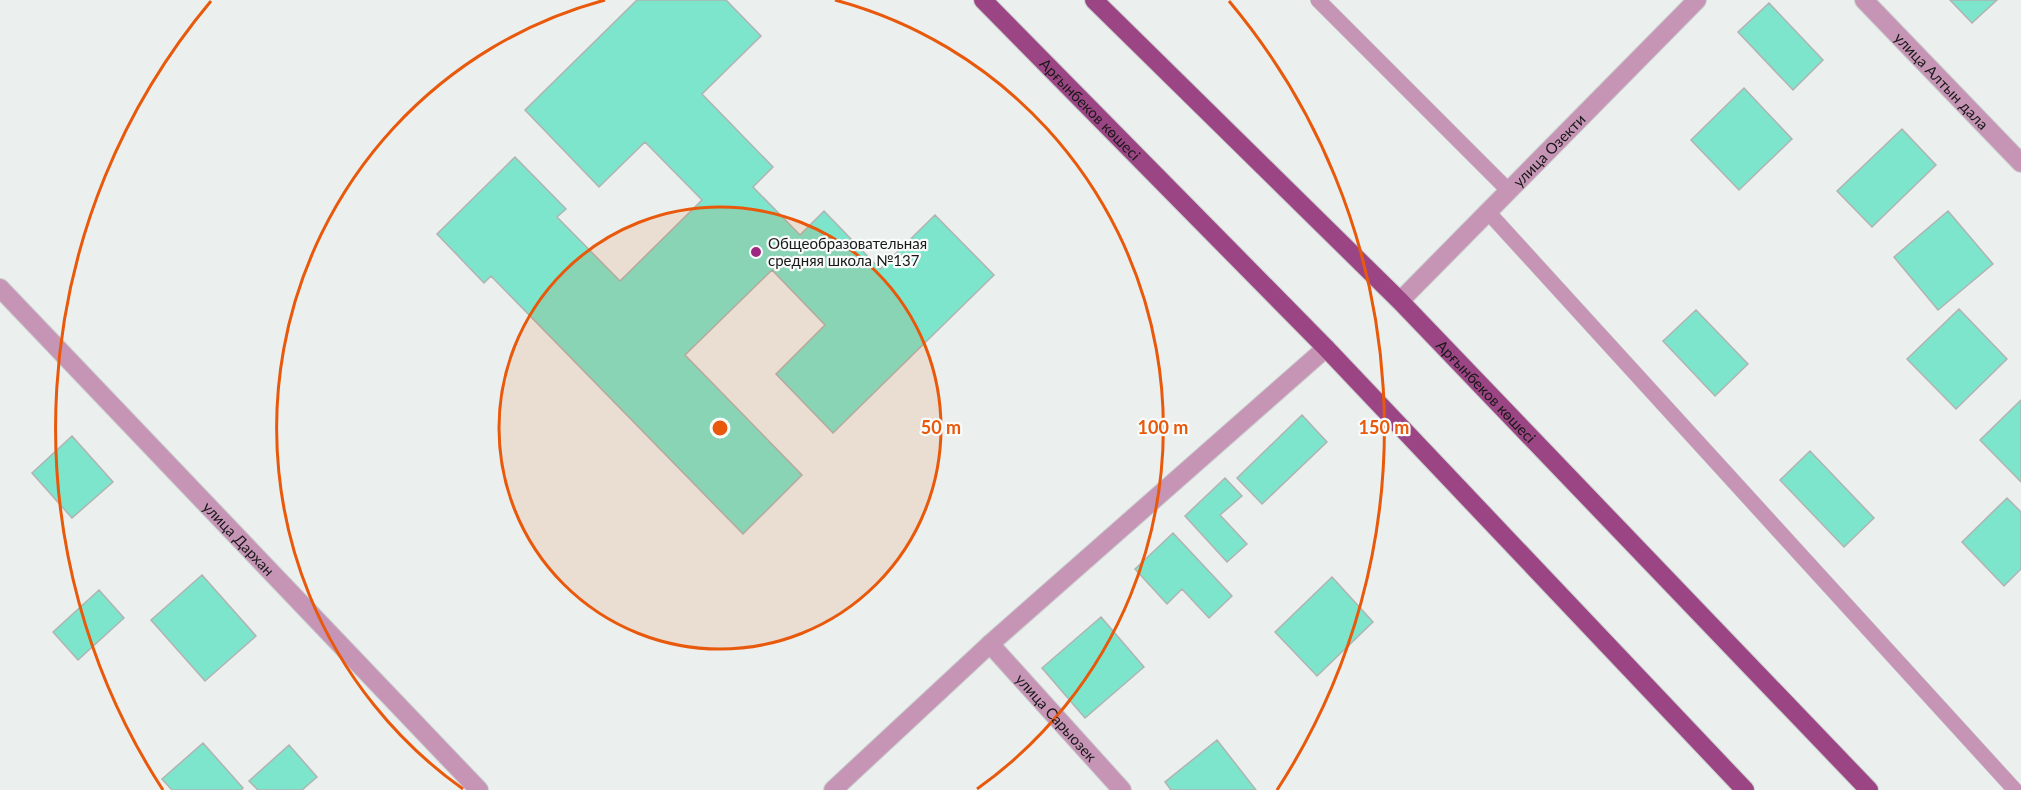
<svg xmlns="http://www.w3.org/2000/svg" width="2021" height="790" viewBox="0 0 2021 790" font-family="Lato,sans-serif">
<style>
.building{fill:#7de5cc;stroke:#b0b3b2;stroke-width:1.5}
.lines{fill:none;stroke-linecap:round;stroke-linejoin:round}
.service-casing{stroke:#c9cdcc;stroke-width:16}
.minor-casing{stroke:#c9cdcc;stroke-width:20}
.primary-casing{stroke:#c9cdcc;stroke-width:20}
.service{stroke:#c694b5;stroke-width:15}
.minor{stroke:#c694b5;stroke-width:18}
.primary{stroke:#9c4584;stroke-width:18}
.ring{fill:none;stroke:#e8590c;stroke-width:3}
.poi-dot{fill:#9d2781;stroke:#f9fcfb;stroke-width:2}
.labels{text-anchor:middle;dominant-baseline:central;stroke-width:4.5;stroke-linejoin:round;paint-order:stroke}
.street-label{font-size:15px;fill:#181918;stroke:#f9fcfb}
.poi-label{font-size:15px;fill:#181918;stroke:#f9fcfb;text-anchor:start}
.centre{fill:#e8590c;stroke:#f9fcfb;stroke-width:3}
.ring-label{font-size:18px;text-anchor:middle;font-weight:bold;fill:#e8590c;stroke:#f9fcfb;stroke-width:4.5;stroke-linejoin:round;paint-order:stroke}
</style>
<rect width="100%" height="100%" fill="#ebefee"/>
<path class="building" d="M637,0h89l35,36 -59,58 71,73 -20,20 47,48 24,-24 56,58 55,-54 59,60 -161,158 -57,-59 49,-49 -53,-55 -87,85 117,120 -59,59 -252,-258 -7,7 -47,-49 78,-77 51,52 -9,8 63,64 82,-81 -57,-58 -46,45 -74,-77z
M1950,0h47l-25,23z
M1769,3l54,57 -30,30 -55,-58z
M1744,88l48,51 -53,51 -48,-50z
M1902,129l34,36 -64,62 -35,-36z
M1948,211l45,53 -55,46 -44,-53z
M1959,309l48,50 -51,50 -49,-50z
M1696,310l52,54 -33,32 -52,-55z
M2021,400v82l-41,-42z
M1302,415l25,27 -65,62 -25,-26z
M72,436l41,46 -41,36 -40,-45z
M1810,451l64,67 -30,29 -64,-67z
M1225,478l17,18 -22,19 27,29 -20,18 -42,-46z
M2007,498l14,14v57l-17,17 -42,-44z
M1173,533l59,63 -23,22 -27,-29 -15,15 -32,-35z
M202,575l54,61 -51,45 -54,-61z
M1332,577l41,45 -56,54 -42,-44z
M99,590l25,28 -46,42 -25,-28z
M1101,617l43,50 -59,51 -43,-50z
M1217,740l39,50h-85l-6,-8z
M203,743l40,45 -2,2h-69l-10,-11z
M289,745l28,32 -15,13h-44l-9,-9z"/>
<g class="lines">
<defs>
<path id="service" d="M1318,0l191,191
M1488,212l527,578"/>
<g id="minor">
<path id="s1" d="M1864,0l157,163"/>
<path id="s2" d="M0,288l479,502"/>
<path id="s3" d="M1400,301l297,-301"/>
<path id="s4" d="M990,644l132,146"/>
<path d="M833,790l157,-146 336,-296"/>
</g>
<g id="primary">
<path id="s5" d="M983,0l343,348 419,442"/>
<path id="s6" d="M1094,0l306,301 469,489"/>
</g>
</defs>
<use href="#service" class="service-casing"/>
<use href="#minor" class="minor-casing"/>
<use href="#primary" class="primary-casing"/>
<use href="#service" class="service"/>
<use href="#minor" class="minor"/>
<use href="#primary" class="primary"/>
</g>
<circle cx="720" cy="428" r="221" fill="#e8590c" fill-opacity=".12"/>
<g class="ring">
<circle cx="720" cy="428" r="221"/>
<path d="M463 789A443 443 0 0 1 605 0M835 0A443 443 0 0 1 977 789"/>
<path d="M163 790A664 664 0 0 1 211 1M1229 1A664 664 0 0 1 1277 790"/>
</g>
<circle class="poi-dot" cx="756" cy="252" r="6"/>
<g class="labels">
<g class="street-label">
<text stroke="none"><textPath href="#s1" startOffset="112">улица Алтын дала</textPath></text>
<text stroke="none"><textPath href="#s5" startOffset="153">Арғынбеков көшесі</textPath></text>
<text stroke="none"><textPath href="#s3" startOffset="212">улица Озекти</textPath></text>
<text stroke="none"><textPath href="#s6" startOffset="554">Арғынбеков көшесі</textPath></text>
<text stroke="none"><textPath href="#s2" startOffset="346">улица Дархан</textPath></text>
<text stroke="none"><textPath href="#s4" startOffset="99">улица Сарыозек</textPath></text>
</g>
<g class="poi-label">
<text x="768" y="243">Общеобразовательная<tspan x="768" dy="17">средняя школа №137</tspan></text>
</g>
</g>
<circle cx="720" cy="428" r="9" class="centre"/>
<g class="ring-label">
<text x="941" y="434">50 m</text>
<text x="1163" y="434">100 m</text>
<text x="1384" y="434">150 m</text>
</g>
</svg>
